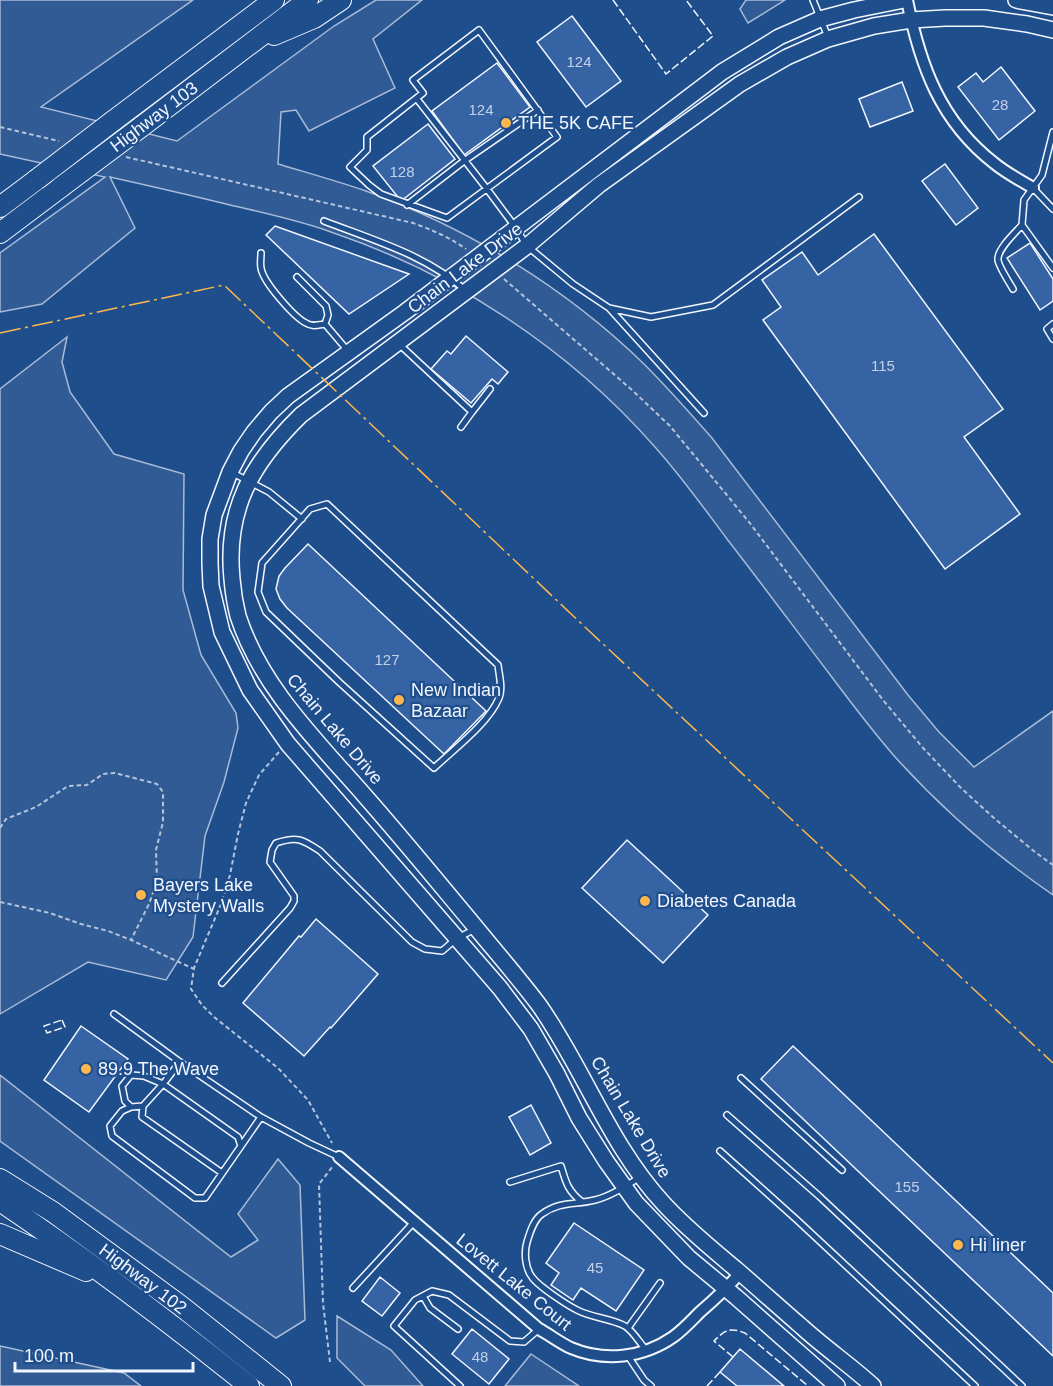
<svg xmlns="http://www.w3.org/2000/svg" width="1053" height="1386" viewBox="0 0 1053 1386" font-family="Arial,sans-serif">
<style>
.green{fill:#305b95;stroke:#a8bbd7;stroke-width:1.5}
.building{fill:#3563a3;stroke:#f2f6ff;stroke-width:1.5}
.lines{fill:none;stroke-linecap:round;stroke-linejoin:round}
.lane-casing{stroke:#f2f6ff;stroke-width:8}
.street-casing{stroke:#f2f6ff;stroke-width:14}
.secondary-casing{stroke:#f2f6ff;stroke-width:18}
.highway-casing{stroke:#f2f6ff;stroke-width:22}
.path{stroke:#b3c4dc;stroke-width:2;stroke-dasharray:4.5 3;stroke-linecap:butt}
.lane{stroke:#1f4e8c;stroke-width:5}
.street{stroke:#1f4e8c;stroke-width:10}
.secondary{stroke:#1f4e8c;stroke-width:15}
.highway{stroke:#1f4e8c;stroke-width:20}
.highway-bridge-casing{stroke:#f2f6ff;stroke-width:22;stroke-linecap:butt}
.highway-bridge{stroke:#1f4e8c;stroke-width:20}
.fence{stroke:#f2f6ff;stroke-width:1.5;stroke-dasharray:8 3;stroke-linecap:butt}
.power{stroke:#ffb74d;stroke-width:1.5;stroke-dasharray:21 4.5 3 4.5;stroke-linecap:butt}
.poi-dot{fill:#ffb74d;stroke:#1f4e8c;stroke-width:2}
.labels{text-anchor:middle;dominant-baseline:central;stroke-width:4.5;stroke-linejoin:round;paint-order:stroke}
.number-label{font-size:15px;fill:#c3d1e8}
.street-label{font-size:18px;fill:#f2f6ff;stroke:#1f4e8c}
.poi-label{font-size:18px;fill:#f2f6ff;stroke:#1f4e8c;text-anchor:start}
</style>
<rect width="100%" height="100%" fill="#1f4e8c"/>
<path class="green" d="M0,0h193l-152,107 136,34 157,-115 42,-26h46l-49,39 22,49 -86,43 -13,-21 -15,2 -3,52c30,9 59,17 88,27 102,37 200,97 278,173 24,24 46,49 68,74l196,257 31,37 35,35 79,-56v184c-58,-40 -110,-85 -157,-137 -23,-26 -44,-54 -65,-82 -35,-46 -69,-92 -104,-137 -23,-31 -46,-63 -72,-92 -87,-99 -200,-173 -324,-215 -33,-12 -67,-19 -101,-27 -40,-10 -80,-19 -120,-28l25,51 -93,76 -42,8v-59l105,-76 -105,-23z
M746,0h39l-37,23 -8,-14z
M67,337l-5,25 8,30 44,62 70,20 -1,116 18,65 35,58 2,15 -14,54 -19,54 -12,101 -27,43 -78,-18 -88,52v-625z
M0,1075l231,182 27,-17 -20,-26 40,-55 22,26 5,135 -29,18 -276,-197z
M337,1316l54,34 32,36h-58l-28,-28z
M0,1346l124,27 17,13h-141z
M531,1354l48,32h-74z"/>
<path class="building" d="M572,16l49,65 -35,26 -49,-65z
M497,63l33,44 -66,48 -32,-44z
M1001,67l34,44 -36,29 -41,-53 18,-14 7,9z
M902,82l11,29 -43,16 -11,-28z
M428,124l27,35 -54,42 -28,-35z
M945,164l33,44 -22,17 -34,-44z
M275,226l134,48 -60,40 -83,-79z
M874,234l129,175 -39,28 56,77 -75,55 -182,-249 18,-13 -19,-27 40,-28 16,23z
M1030,243l23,36v22l-13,9 -33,-52z
M466,336l42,36 -10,12 -6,-5 -21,24 -40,-34 16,-18 4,3z
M308,544l178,167 -42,43 -157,-146 -7,-9 -4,-10 3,-13 6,-8z
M627,840l81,75 -45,48 -81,-75z
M316,919l62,55 -47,54 -1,-1 -26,29 -61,-53 56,-67 2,1z
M81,1026l47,33 -39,53 -45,-32z
M793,1046l260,247v63l-292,-277z
M531,1105l20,38 -21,12 -21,-38z
M574,1223l70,47 -28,41 -35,-23 -8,12 -22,-15 8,-12 -13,-10z
M380,1277l20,16 -18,23 -20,-15z
M472,1329l37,30 -20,25 -37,-30z
M740,1349l44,37h-47l-17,-14z"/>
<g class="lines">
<defs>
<path id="lane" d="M813,0l15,37
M479,30l78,107 -110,81 -66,-24 -12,-9 -19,-18 17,-17v-13l56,-44 -10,-13z
M417,99l70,90 29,39 11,18 46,38 36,24 42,9 62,-12 146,-108
M1053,132l-11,43 -18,25 -2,25 31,43
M1033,188l20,21
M407,205l57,-44 74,-51
M324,221c49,19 102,34 141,69
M261,253c0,5 -1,11 0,15 2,14 33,49 45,55 6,4 12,2 19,1l23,27
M297,277l29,29 2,9 -3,9
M1013,289c-4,-7 -14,-22 -15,-29 -1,-11 17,-27 24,-35
M610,309l94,104
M1053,324l-6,5 6,10
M399,344l73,68 18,-23
M461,427l11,-15
M231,472l38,20 33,27
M327,504l171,161c1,10 5,23 1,33 -11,26 -45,51 -65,70l-95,-86 -73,-70 -8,-20 4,-29 48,-54z
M222,983l68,-75 4,-7v-5l-24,-34 2,-12 4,-7c21,-7 26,-4 44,8l92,91 13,7 17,2 14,-12 19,-10
M114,1014l66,48 81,55 48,26 30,14
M741,1078l101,92
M143,1106l-1,11 80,56
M131,1107l-9,4 -12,15 2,10 83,62h10l36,-52 -3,-9 -75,-53 -20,22 -12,1 -6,-6 -3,-15 9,-11 13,1 19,8 17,-22
M727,1115l92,81 203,190
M241,1146l20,-29
M720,1151l77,69 178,166
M640,1177c-14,9 -29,19 -45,23 -20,5 -35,1 -53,14 -8,5 -12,18 -15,28 -3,10 -2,26 5,35 6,9 35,28 45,33 15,8 33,8 48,16 8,5 15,17 21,24
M510,1182l51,-16c5,17 7,25 21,36
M353,1288l61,-66
M423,1296l7,12 28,21
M628,1328l32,-45
M628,1356l16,24 7,6
M460,1386l-66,-60 21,-26 17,-9 17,4 61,46 14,1 15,-13"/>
<path id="street" d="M907,0c13,65 33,121 87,163 12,10 26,17 39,25
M339,1157l200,172c11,6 21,14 32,19 33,14 72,10 102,-11 10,-7 18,-16 27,-25 14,-12 28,-25 40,-39"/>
<path id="secondary" d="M1016,0l37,7
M837,1386l-101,-89 -47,-39 -53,-55 -30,-42 -27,-43 -22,-44 -26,-45 -31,-41 -212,-244 -38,-54 -28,-58 -11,-46 -1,-23v-24l4,-24 16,-43 11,-21 13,-19 17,-20 17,-16 117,-84 317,-240 57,-35 41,-18 34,-9 50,-10
M873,1386c-23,-21 -48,-38 -71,-59 -22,-19 -43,-38 -65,-57 -25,-21 -51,-42 -73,-66 -54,-58 -80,-135 -125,-199 -21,-28 -44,-54 -66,-81 -36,-43 -71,-86 -108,-128 -48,-55 -104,-109 -127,-180 -3,-12 -5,-25 -6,-37 -7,-70 20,-116 69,-164l226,-169 72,-61 141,-101 47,-27 41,-18 46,-13 37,-6 34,-2h39l43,6 26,6"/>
<path id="highway" d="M274,35l40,-17 27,-18
M113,121l161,-121
M141,127l167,-127
M0,207l36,-27
M0,233l61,-46
M0,1179l53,33 128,94 100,80
M0,1201c86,58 168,120 249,185
M0,1234l86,37"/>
</defs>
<use href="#lane" class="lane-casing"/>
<use href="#street" class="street-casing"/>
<use href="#secondary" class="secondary-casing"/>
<use href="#highway" class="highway-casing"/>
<path class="path" d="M0,127l59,14
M126,157l287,66c19,7 36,14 53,26
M504,279l128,111 38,36 79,96 134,178 41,49 37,39 34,31 40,33 18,13
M279,752l-20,23 -13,28 -8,31 -8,41 -9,29 -27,64 -3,21 11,16 12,12 64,51 30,32 24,43
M0,828l6,-9 30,-12 32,-21 19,-1 16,-11 12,-1 42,11 6,8v30l-7,28 1,31 -8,23 -18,36
M0,902l50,11 31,11 27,7 23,9 63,29
M330,1362l-7,-59 -4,-119 14,-18"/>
<use href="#lane" class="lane"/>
<use href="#street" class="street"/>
<use href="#secondary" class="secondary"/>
<use href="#highway" class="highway"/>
<defs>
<path id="highway-bridge" d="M36,180l77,-59
M61,187l80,-60"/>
</defs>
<use href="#highway-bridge" class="highway-bridge-casing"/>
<use href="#highway-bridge" class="highway-bridge"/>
<path class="fence" d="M613,0l53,74 47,-38 -27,-36
M62,1020l3,7 -18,6 -3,-7z
M733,1357l-19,-16c11,-11 15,-14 31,-8l63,53
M707,1386l13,-14"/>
<path class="power" d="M0,333l224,-48 363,344 466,434"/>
</g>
<g class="poi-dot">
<circle cx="506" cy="123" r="6"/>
<circle cx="399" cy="700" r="6"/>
<circle cx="141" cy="895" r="6"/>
<circle cx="645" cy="901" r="6"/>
<circle cx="86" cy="1069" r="6"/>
<circle cx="958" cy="1245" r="6"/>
</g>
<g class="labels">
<g class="number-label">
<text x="579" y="61">124</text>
<text x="1000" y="104">28</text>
<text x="481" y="109">124</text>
<text x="402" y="171">128</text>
<text x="883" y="365">115</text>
<text x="387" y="659">127</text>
<text x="907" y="1186">155</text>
<text x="595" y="1267">45</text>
<text x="480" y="1356">48</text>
</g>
<g class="street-label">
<text transform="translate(154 117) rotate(-37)">Highway 103</text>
<text transform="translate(465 268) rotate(-37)">Chain Lake Drive</text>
<text transform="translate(335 729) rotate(50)">Chain Lake Drive</text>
<text transform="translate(631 1117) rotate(59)">Chain Lake Drive</text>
<text transform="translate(143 1279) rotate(37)">Highway 102</text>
<text transform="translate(514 1282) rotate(39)">Lovett Lake Court</text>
</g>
<g class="poi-label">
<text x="518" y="123">THE 5K CAFE</text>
<text x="411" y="690">New Indian<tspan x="411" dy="21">Bazaar</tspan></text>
<text x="153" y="885">Bayers Lake<tspan x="153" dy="21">Mystery Walls</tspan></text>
<text x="657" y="901">Diabetes Canada</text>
<text x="98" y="1069">89.9 The Wave</text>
<text x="970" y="1245">Hi liner</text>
</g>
</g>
<path d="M15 1362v9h178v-9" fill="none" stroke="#f2f6ff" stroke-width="3"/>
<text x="24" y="1362" font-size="18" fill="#f2f6ff" stroke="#1f4e8c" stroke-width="4.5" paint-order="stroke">100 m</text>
</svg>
